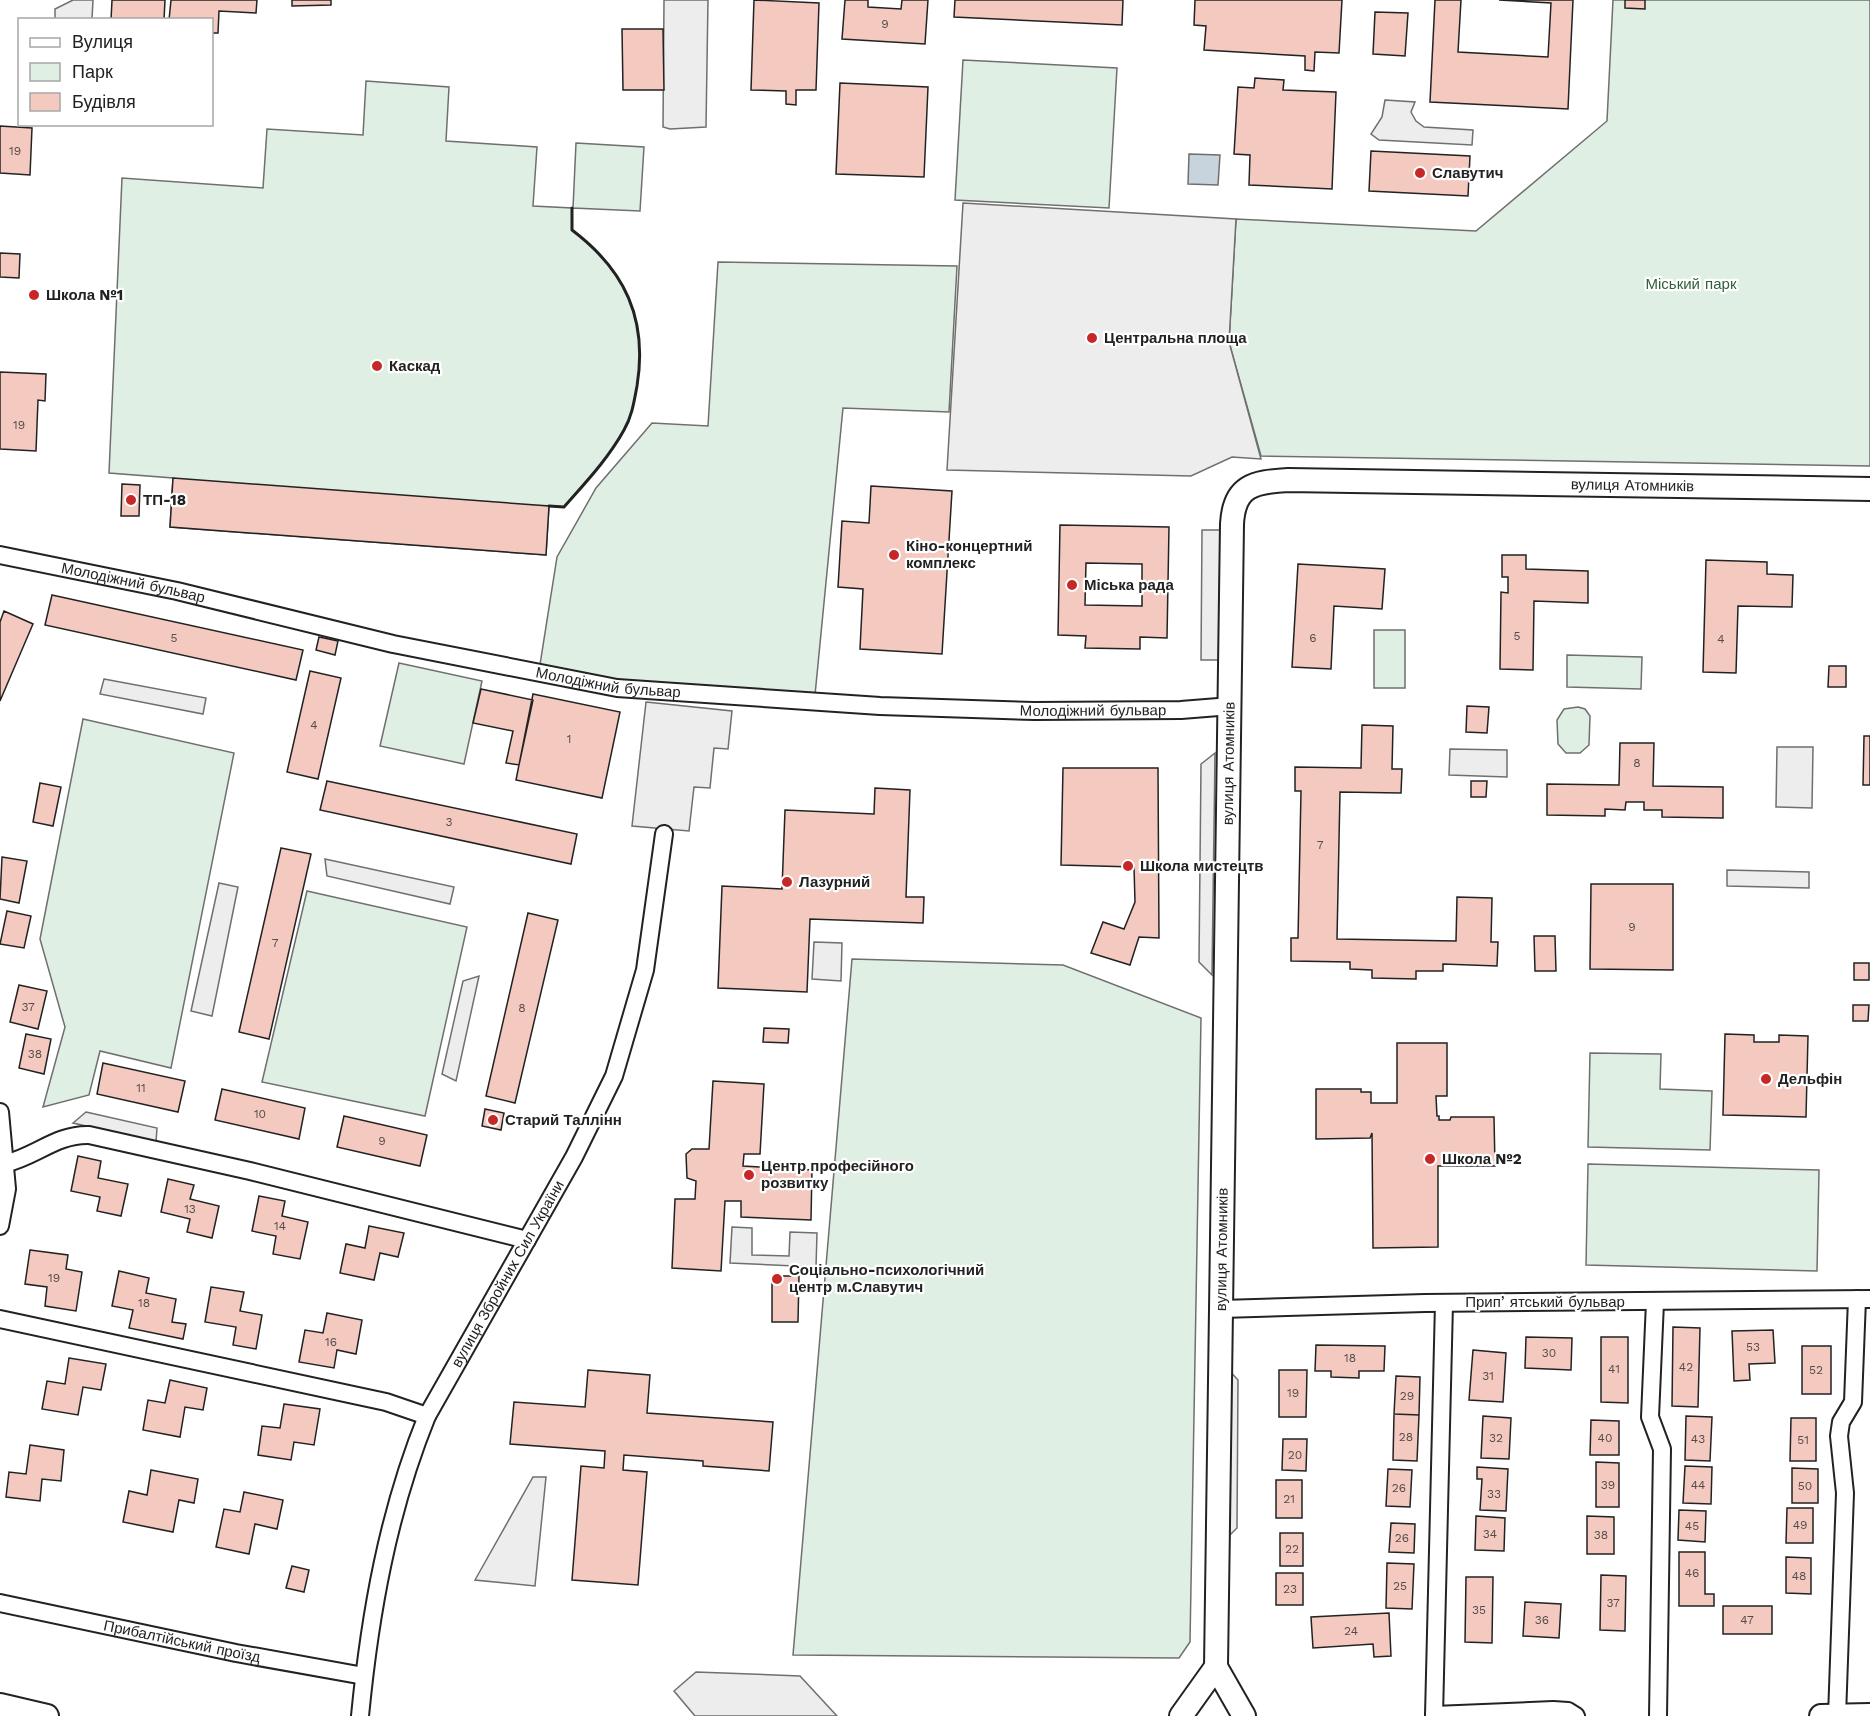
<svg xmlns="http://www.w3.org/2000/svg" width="1870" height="1716" viewBox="0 0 1870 1716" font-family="'Work Sans',sans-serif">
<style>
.green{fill:#e0efe3;stroke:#6f6f6f;stroke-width:1.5}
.parking{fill:#ededed;stroke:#6f6f6f;stroke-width:1.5}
.water{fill:#c7d3dd;stroke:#6f6f6f;stroke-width:1.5}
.building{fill:#f3c9c0;stroke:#222;stroke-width:1.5;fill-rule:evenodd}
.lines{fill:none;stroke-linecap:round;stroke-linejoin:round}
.street-casing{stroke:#222;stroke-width:20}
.secondary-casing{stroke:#222;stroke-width:26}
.street{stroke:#fff;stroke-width:16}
.secondary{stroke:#fff;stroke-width:22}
.wall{stroke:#222;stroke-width:3}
.poi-dot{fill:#c62828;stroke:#fff;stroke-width:2}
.labels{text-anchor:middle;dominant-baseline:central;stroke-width:4.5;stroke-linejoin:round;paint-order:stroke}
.number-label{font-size:12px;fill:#564c4a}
.poi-label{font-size:15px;font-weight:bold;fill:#222;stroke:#fff;text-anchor:start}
.park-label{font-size:15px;fill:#2f5e38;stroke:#fff}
.street-label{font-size:15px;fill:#222;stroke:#fff}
</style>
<rect width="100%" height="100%" fill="#fff"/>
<path class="green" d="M1613,0h257v466l-609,-10 -32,-114 7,-123 240,12 131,-110z
M963,60l154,8 -8,140 -154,-8z
M366,81l83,6 -3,54 91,6 -4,59 39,2v22c53,41 76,89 65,156 -3,16 -5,31 -13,44 -16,29 -39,53 -60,77l-15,-1 -3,49 -376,-28 3,-49 -64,-5 13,-295 141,10 4,-59 96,6z
M576,143l68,4 -4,64 -67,-3z
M718,262l239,4 -8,146 -106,-4 -28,287 -162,-6 -114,-18 18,-114 39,-69 56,-65 56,3z
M1374,630h31v58h-31z
M1567,655l75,2 -1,32 -74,-2z
M399,663l83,18 -18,83 -84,-18z
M1578,707l7,2 5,7 -1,29 -9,8h-14l-8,-9 -1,-24 7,-11z
M83,719l151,34 -63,315 -71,-17 -11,44 -46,12 22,-80 -25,-88z
M307,891l160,36 -42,189 -163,-34z
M852,959l211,6 138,53 -11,624 -11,16 -386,-3z
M1590,1053l71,1 -1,35 52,2 -2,59 -122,-3z
M1588,1164l231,6 -2,101 -231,-6z"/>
<path class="parking" d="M73,0h20l-1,19h-37v-10z
M664,0h44l-2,127 -36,2 -7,-2z
M1385,100l30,2 -4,10 5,9 8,6 49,3 -1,15 -93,-5 -8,-6 11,-17z
M963,203l273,16 -7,123 32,117 -29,-2 -41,19 -244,-6z
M1202,530h18l-1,130h-18z
M104,679l102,19 -3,16 -103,-20z
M646,702l86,9 -4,38 -14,-1 -4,40 -16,-1 -5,44 -57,-5z
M1777,747h36l-1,61 -36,-1z
M1450,749l57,1v27l-58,-2z
M1215,753l-3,222 -13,-13 2,-198z
M325,859l129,28 -4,17 -123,-28z
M1727,870l82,2v16l-82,-2z
M219,883l19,4 -26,129 -21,-5z
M814,942l28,1 -1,38 -29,-2z
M479,976l-23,105 -14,-7 21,-93z
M86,1112l71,16 -1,14 -83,-19z
M732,1227l20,1v27l37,1 1,-24 27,1 -1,34 -86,-4z
M1227,1368l11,12 -1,148 -11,11z
M533,1477h13l-11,109 -60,-6z
M696,1672l104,4 37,40h-142l-21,-25z"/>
<path class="water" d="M1189,154l31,1 -2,30 -30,-1z"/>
<path class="building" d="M112,0h53l-1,20h-53z
M171,0h86l-1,13 -37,-2 -1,22h-6v-13h-43z
M292,0h39v5l-39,1z
M754,0l65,3 -3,87h-20v15l-10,-1v-13l-35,-1z
M845,0h23v7l33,2 1,-9h26l-3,44 -83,-5z
M955,0h168l-1,25 -168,-8z
M1195,0h147l-3,53 -24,-1 -1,19 -9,-1v-14l-101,-6 2,-24 -12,-1z
M1435,0h26l-3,52 90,5 3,-54 -52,-3h74l-5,109 -138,-7z
M1625,0h20v9l-20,-1z
M1375,12l33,1 -3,43 -32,-2z
M622,29h41l1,61h-41z
M1255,78l29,2 -1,10 53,2 -4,97 -83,-4 1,-30 -16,-1 4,-67 16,1z
M840,83l88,4 -4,90 -88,-3z
M0,126l32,2 -2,47 -30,-2z
M1371,151l99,5 -2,40 -99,-5z
M0,253l20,1 -1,24 -19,-1z
M0,372l46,2 -1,27 -7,-1 -2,51 -36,-2z
M173,478l376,28 -3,49 -376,-28z
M122,484l18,1 -1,31h-18z
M871,486l81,5 -10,163 -82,-5 3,-60 -25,-2 4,-66 27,2z
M1060,525l109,2 -2,111 -27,-1v12l-55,-1 1,-12 -28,-1zM1086,563l56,1v42l-57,-1z
M1502,555h24v14l62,2v32l-54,-2 -1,69 -33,-1 1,-77 7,1v-16h-6z
M1706,560l61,2v12l26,1 -1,32 -54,-1 -2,67 -33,-1z
M1298,564l87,5 -3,40 -48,-3 -3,63 -39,-2z
M52,595l251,55 -7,30 -251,-55z
M4,611l29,13 -33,77v-79z
M319,637l19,4 -3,14 -19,-5z
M1829,666h17v21h-18z
M310,671l31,7 -23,101 -31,-7z
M481,689l52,11 -14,65 -13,-2 7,-32 -40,-8z
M533,694l87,18 -18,86 -86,-18z
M1467,706l22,1 -2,26 -21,-1z
M1362,725l31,1 -1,43h10l-1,24 -61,-1 -3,147 119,2 1,-44 35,1 -1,44h7l-1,24 -54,-2v7h-27v8l-44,-1v-8l-22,-1v-7l-59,-1v-23h7l3,-147h-6v-24l66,1z
M1864,736h6v49h-7z
M1620,743h34l-1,43 70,1v31l-61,-1v-7h-18v-8h-18l-1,8 -20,-1v7l-58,-1v-31l72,1z
M1063,768h95l1,170 -20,-1 -9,28 -39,-12 12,-31 21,7 11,-27 -1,-35 -73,-2z
M327,781l250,53 -6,30 -251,-54z
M1471,781h16l-1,16h-15z
M40,783l21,4 -8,39 -20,-4z
M875,788l35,2 -4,107h18l-1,26 -113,-4 -3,73 -89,-4 4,-102 60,3 3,-79 89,4z
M281,848l30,6 -42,185 -30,-7z
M2,857l25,4 -8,42 -19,-4z
M1591,884h82v86l-83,-1z
M7,911l24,5 -7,32 -24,-4z
M528,913l30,7 -43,183 -29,-7z
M1534,936h21l1,35h-21z
M1854,963h15v17h-15z
M19,985l28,6 -9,38 -28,-7z
M1853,1005h16l-1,16h-15z
M764,1028l25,1 -1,14 -25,-1z
M26,1034l25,5 -7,35 -25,-6z
M1725,1034l29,1v7h25v-7l29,1 -2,81 -83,-2z
M1397,1043h50v53h-11l1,20h2v4h11l1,-3h43l1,49h-57v81l-65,1 -1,-115 -2,5 -54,1v-50h45v3h10v11h26z
M103,1063l82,18 -7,31 -81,-18z
M713,1081l51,3 -4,70h-16l-1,12 69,4 -1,50 -70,-3v-16h-16l-4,70 -49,-3 3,-69h20l1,-18 -9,-3 -1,-24 6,-5h17z
M222,1089l83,19 -6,31 -84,-19z
M485,1109l19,4 -3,17 -19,-4z
M344,1116l83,19 -7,31 -83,-19z
M78,1156l23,5 -3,17 30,6 -7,32 -24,-5 3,-14 -29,-6z
M168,1179l26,6 -4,14 29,7 -7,32 -25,-6 3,-13 -29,-7z
M259,1196l26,5 -3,15 26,6 -8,37 -27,-5 3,-18 -24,-5z
M369,1226l35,7 -6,24 -18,-4 -6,27 -34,-7 6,-29 19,4z
M30,1250l38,5 -2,14 16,3 -6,39 -31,-5 2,-19 -22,-3z
M119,1271l30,7 -3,15 30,6 -4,23 14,2 -3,15 -54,-11 4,-18 -21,-4z
M772,1276h27l-1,46h-26z
M211,1287l33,5 -4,19 22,4 -6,34 -23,-4 3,-18 -31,-5z
M327,1313l35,7 -6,34 -19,-4 -3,18 -35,-6 6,-32 18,3z
M1673,1327l27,1 -2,79 -26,-1z
M1773,1330l2,33 -26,1 1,16 -16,1 -2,-50z
M1526,1337l46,1 -1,32 -46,-2z
M1601,1337h27v66l-27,-1z
M1316,1345l69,1 -1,25h-25v7l-28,-1v-6h-16z
M1802,1346h29v48h-29z
M1473,1350l33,3 -3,49 -34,-2z
M69,1358l37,6 -5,26 -18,-3 -5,28 -36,-6 5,-28 18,3z
M588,1370l62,5 -3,38 126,9 -4,49 -66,-5v-5l-79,-6 -1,15 24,2 -9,113 -66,-5 9,-114 23,2 1,-17 -95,-7 4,-42 71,5z
M1279,1370h28l-1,47h-27z
M1396,1376l24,1 -1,38 -25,-1z
M170,1380l37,8 -4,22 -18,-3 -5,30 -37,-7 5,-30 17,3z
M284,1404l36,5 -6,36 -20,-3 -3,18 -33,-5 4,-29 18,2z
M1394,1414l25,1 -2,46 -24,-1z
M1483,1416l28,2 -2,41 -28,-1z
M1686,1416l26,1 -2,44 -25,-1z
M1791,1418h25v43h-26z
M1591,1420l28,1v34h-29z
M1283,1439h24l-1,32 -24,-1z
M30,1445l34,5 -3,31 -19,-2 -2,22 -34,-4 3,-25 17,2z
M1596,1462l23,1v44h-23z
M1685,1466l27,1 -1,37 -28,-1z
M1477,1467l31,2 -2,42 -26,-1 2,-31h-5z
M1792,1468l26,1v34h-26z
M1388,1469l24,1 -2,37 -24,-1z
M151,1470l47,9 -4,24 -15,-3 -6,32 -50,-10 6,-31 18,4z
M1276,1480h26v38h-26z
M244,1492l39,8 -6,29 -22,-5 -6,30 -33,-7 8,-38 16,3z
M1787,1508h26v35h-27z
M1679,1510l27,1 -1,31 -27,-2z
M1476,1516l29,2 -1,33 -29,-1z
M1587,1516l27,1v37h-27z
M1391,1523l24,1 -1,29 -25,-1z
M1280,1533h23v33h-23z
M1679,1552h26v42h9v12h-35z
M1786,1557l25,1v36l-25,-1z
M1387,1563l27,1 -2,45 -26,-1z
M292,1566l17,4 -5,22 -18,-4z
M1276,1573h27v32h-27z
M1601,1575l25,1 -1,55 -25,-1z
M1466,1577h27l-1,66 -27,-1z
M1525,1602l36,2 -2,34 -36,-2z
M1723,1606h49v28h-49z
M1389,1613l2,43 -17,1 -1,-13 -60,4 -2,-31z"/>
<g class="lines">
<defs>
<g id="street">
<path id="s1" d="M0,555l177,36 216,53 224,44 263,18 154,5 147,-1 50,-4"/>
<path d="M0,1112l7,77 -7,37"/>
<path d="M7,1163c29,-7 50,-29 82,-28l161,36 277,69"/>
<path d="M1655,1302l-5,115 12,32 -4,267"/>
<path d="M1221,1309l204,-6 445,-4"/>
<path d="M0,1319l386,83 41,14"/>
<path id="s2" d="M0,1603l236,50 128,23"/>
<path d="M1434,1715l119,-5 15,1 8,5"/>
<path id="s3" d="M360,1716c10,-103 28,-204 67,-300l147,-259 40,-81 31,-106 19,-136"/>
<path d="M1434,1716l10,-413"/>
<path d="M1837,1716l8,-223 -6,-57 2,-14 12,-20 4,-103"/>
</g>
<g id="secondary">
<path d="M0,1705l47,11"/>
<path d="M1181,1716l35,-49"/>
<path id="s4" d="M1244,1716l-28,-49 16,-1143c2,-38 21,-42 56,-44l582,9"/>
<path d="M1821,1716l49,-1"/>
</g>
</defs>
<use href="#street" class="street-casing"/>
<use href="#secondary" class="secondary-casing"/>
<use href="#street" class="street"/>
<use href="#secondary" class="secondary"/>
<path class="wall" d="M549,506l15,1c21,-24 44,-48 60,-77 8,-14 10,-28 13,-44 11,-67 -12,-116 -65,-156v-22"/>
</g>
<g class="poi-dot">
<circle cx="1420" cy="173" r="6"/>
<circle cx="34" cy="295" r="6"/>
<circle cx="1092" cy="338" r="6"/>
<circle cx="377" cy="366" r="6"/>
<circle cx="131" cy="500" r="6"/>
<circle cx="894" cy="555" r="6"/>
<circle cx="1072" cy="585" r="6"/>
<circle cx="1128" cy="866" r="6"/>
<circle cx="787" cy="882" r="6"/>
<circle cx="1766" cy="1079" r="6"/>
<circle cx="493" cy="1120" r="6"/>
<circle cx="1430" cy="1159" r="6"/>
<circle cx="749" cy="1175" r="6"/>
<circle cx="777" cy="1279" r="6"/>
</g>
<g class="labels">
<g class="number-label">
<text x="885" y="24">9</text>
<text x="15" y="151">19</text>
<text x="19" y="425">19</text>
<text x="1517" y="636">5</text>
<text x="174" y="638">5</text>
<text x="1313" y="638">6</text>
<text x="1721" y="639">4</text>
<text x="314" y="725">4</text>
<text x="569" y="739">1</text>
<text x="1637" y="763">8</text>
<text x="449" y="822">3</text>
<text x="1320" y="845">7</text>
<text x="1632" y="927">9</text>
<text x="275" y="943">7</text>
<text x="28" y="1007">37</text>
<text x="522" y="1008">8</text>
<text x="35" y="1054">38</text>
<text x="141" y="1088">11</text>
<text x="260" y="1114">10</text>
<text x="382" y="1141">9</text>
<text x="190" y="1209">13</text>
<text x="280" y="1226">14</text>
<text x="54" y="1278">19</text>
<text x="144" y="1303">18</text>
<text x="331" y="1342">16</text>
<text x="1753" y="1347">53</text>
<text x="1549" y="1353">30</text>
<text x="1350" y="1358">18</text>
<text x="1686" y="1367">42</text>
<text x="1614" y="1369">41</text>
<text x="1816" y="1370">52</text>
<text x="1488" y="1376">31</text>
<text x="1293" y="1393">19</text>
<text x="1407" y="1396">29</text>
<text x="1406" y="1437">28</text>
<text x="1496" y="1438">32</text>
<text x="1605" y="1438">40</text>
<text x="1698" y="1439">43</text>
<text x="1803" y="1440">51</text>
<text x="1295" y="1455">20</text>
<text x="1608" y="1485">39</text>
<text x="1698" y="1485">44</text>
<text x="1805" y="1486">50</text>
<text x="1399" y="1488">26</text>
<text x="1494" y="1494">33</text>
<text x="1289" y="1499">21</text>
<text x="1800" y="1525">49</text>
<text x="1692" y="1526">45</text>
<text x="1490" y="1534">34</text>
<text x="1601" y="1535">38</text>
<text x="1402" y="1538">26</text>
<text x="1292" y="1549">22</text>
<text x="1692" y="1573">46</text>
<text x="1799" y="1576">48</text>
<text x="1400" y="1586">25</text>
<text x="1290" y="1589">23</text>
<text x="1613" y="1603">37</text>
<text x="1479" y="1610">35</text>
<text x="1542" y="1620">36</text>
<text x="1747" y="1620">47</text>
<text x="1351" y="1631">24</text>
</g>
<g class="poi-label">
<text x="1432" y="173">Славутич</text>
<text x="46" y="295">Школа №1</text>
<text x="1104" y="338">Центральна площа</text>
<text x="389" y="366">Каскад</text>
<text x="143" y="500">ТП-18</text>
<text x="906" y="546">Кіно-концертний<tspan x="906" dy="17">комплекс</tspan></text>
<text x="1084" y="585">Міська рада</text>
<text x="1140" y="866">Школа мистецтв</text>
<text x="799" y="882">Лазурний</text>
<text x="1778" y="1079">Дельфін</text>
<text x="505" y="1120">Старий Таллінн</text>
<text x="1442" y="1159">Школа №2</text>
<text x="761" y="1166">Центр професійного<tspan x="761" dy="17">розвитку</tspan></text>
<text x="789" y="1270">Соціально-психологічний<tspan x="789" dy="17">центр м.Славутич</tspan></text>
</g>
<g class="park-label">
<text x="1691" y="284">Міський парк</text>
</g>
<g class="street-label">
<text stroke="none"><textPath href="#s4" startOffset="1626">вулиця Атомників</textPath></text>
<text stroke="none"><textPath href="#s1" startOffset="136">Молодіжний бульвар</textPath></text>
<text stroke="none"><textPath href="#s1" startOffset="622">Молодіжний бульвар</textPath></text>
<text stroke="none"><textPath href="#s1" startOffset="1108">Молодіжний бульвар</textPath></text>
<text stroke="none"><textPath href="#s4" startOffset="960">вулиця Атомників</textPath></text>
<text stroke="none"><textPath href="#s4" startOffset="474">вулиця Атомників</textPath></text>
<text stroke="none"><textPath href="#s3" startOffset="472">вулиця Збройних Сил України</textPath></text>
<text x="1545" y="1302">Припʼятський бульвар</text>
<text stroke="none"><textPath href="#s2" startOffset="186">Прибалтійський проїзд</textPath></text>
</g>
</g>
<rect x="18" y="18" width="195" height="108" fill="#ffffff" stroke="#a7a7a7" stroke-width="1.5"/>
<rect x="30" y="38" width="30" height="9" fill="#ffffff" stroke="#a7a7a7" stroke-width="1.5"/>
<text x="72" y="48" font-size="18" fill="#222222">Вулиця</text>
<rect x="30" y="63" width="30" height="18" fill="#e0efe3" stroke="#a7a7a7" stroke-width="1.5"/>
<text x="72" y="78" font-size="18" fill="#222222">Парк</text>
<rect x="30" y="93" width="30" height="18" fill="#f3c9c0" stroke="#a7a7a7" stroke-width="1.5"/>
<text x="72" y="108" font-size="18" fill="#222222">Будівля</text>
</svg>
